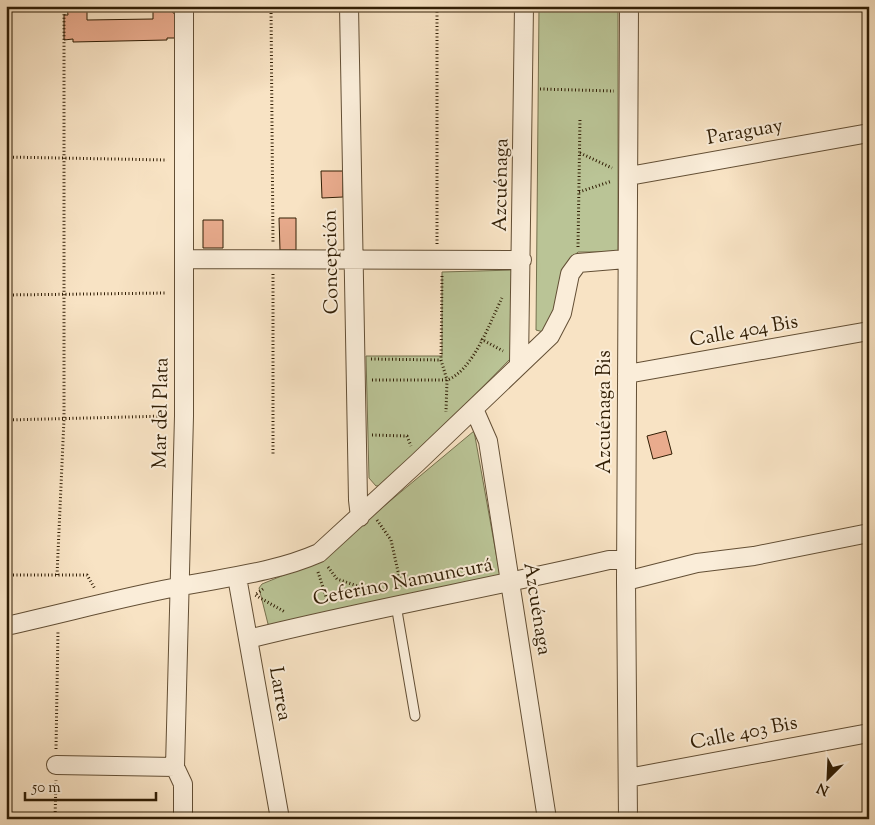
<svg xmlns="http://www.w3.org/2000/svg" width="875" height="825" viewBox="0 0 875 825" font-family="'Sorts Mill Goudy',serif">
<style>
.green{fill:#bac496;stroke:#76714e}
.building{fill:#e9ab8d;stroke:#311e05}
.lines{fill:none;stroke-linecap:round;stroke-linejoin:round}
.lane-casing{stroke:#634f35;stroke-width:11}
.street-casing{stroke:#634f35;stroke-width:20}
.path{stroke:#311e05;stroke-width:3;stroke-dasharray:1 2.5;stroke-linecap:butt}
.lane{stroke:#faedd9;stroke-width:9}
.street{stroke:#faedd9;stroke-width:18}
.labels{text-anchor:middle;dominant-baseline:central;stroke-width:4;stroke-linejoin:round;paint-order:stroke}
.street-label{font-size:20px;fill:#311e05;stroke:#faedd9}
</style>
<rect width="100%" height="100%" fill="#f8e3c4"/>
<filter id="stains"><feTurbulence type="fractalNoise" baseFrequency=".004" numOctaves="4"/><feColorMatrix values="0 0 0 0 .2 0 0 0 0 .09 0 0 0 0 .02 0 0 0 .5 -.17"/></filter>
<radialGradient id="worn" r=".72"><stop offset=".6" stop-color="#630" stop-opacity="0"/><stop offset="1" stop-color="#630" stop-opacity=".3"/></radialGradient>
<path class="green" d="M539,6h79v246h-40c-20,17 -13,29 -19,51 -2,10 -8,20 -12,30l-11,-3z
M514,270v77l-4,12 -123,126 -11,1 -7,-8 -3,-122h76v-84z
M474,431l27,150 -144,24 -83,22 -6,-3 -9,-36 3,-4 56,-23z"/>
<path class="building" d="M67,6h20v14l66,-1v-13h19l1,7h2v25h-8v2l-94,2v-3l-9,1v-25h4z
M321,171h22v26l-21,1z
M279,218h17v32h-16z
M203,220h20v28h-20z
M666,431l6,23 -19,5 -6,-23z"/>
<g class="lines">
<defs>
<path id="lane" d="M396,605l19,111"/>
<path id="street" d="M349,6l9,494 2,17
M629,176l240,-43
M185,259l337,1
M519,364l5,-358
M627,374l242,-43
M474,409l14,32 59,378
M237,577l43,242
M626,581l71,-18 57,-7 115,-23
M6,626c59,-13 117,-29 176,-40 46,-9 94,-14 137,-33l98,-90 133,-127 12,-23 8,-39 8,-11 48,-4
M248,639c120,-30 241,-51 361,-79h17
M56,765l119,2
M628,778l241,-45
M183,819v-35l-8,-17 9,-351v-410
M628,819l-2,-238 3,-575"/>
</defs>
<use href="#lane" class="lane-casing"/>
<use href="#street" class="street-casing"/>
<path class="path" d="M271,6l2,237
M540,89l74,2
M580,153l32,15
M6,157l161,3
M579,192l33,-11
M437,244v-238
M578,247l2,-129
M273,274v182
M442,276l-1,84 6,20 -1,32
M6,295l161,-2
M481,339l22,12
M371,359l70,1
M372,380h75c26,-9 43,-58 55,-82
M6,420l162,-4
M372,435l35,1 4,10
M377,520l14,20 10,45 -4,1
M328,567l9,12 38,13
M318,572l10,31
M6,575h81l8,14
M57,575l7,-156v-413
M263,589l-8,6 30,17
M56,749l2,-119
M55,819l1,-39"/>
<use href="#lane" class="lane"/>
<use href="#street" class="street"/>
</g>
<g class="labels">
<g class="street-label">
<text transform="translate(745 133) rotate(-10)">Paraguay</text>
<text transform="translate(502 185) rotate(-89)">Azcuénaga</text>
<text transform="translate(332 262) rotate(-91)">Concepción</text>
<text transform="translate(744 332) rotate(-10)">Calle 404 Bis</text>
<text transform="translate(605 412) rotate(-90)">Azcuénaga Bis</text>
<text transform="translate(162 413) rotate(-89)">Mar del Plata</text>
<text transform="translate(403 583) rotate(-11)">Ceferino Namuncurá</text>
<text transform="translate(536 609) rotate(81)">Azcuénaga</text>
<text transform="translate(279 694) rotate(80)">Larrea</text>
<text transform="translate(744 734) rotate(-11)">Calle 403 Bis</text>
</g>
</g>
<rect width="875" height="825" fill="none" stroke="#f8e3c4" stroke-width="25"/>
<rect x="8" y="8" width="860" height="810" fill="none" stroke="#311e05" stroke-width="2.5"/>
<rect x="12" y="12" width="850" height="800" fill="none" stroke="#311e05"/>
<g transform="translate(828 778) rotate(204)" stroke="#faedd9" stroke-width="4" paint-order="stroke">
<path d="M0-4L9 19L0 12L-9 19Z" fill="#311e05"/>
<text y="-8" font-size="14" font-weight="bold" text-anchor="middle" fill="#311e05">N</text>
</g>
<path d="M25 792v8h131v-8" fill="none" stroke="#311e05" stroke-width="2.5"/>
<text x="32" y="792" font-size="15" fill="#311e05" stroke="#faedd9" stroke-width="4" paint-order="stroke">50 m</text>
<rect width="100%" height="100%" filter="url(#stains)"/>
<rect width="100%" height="100%" fill="url(#worn)"/>
</svg>
